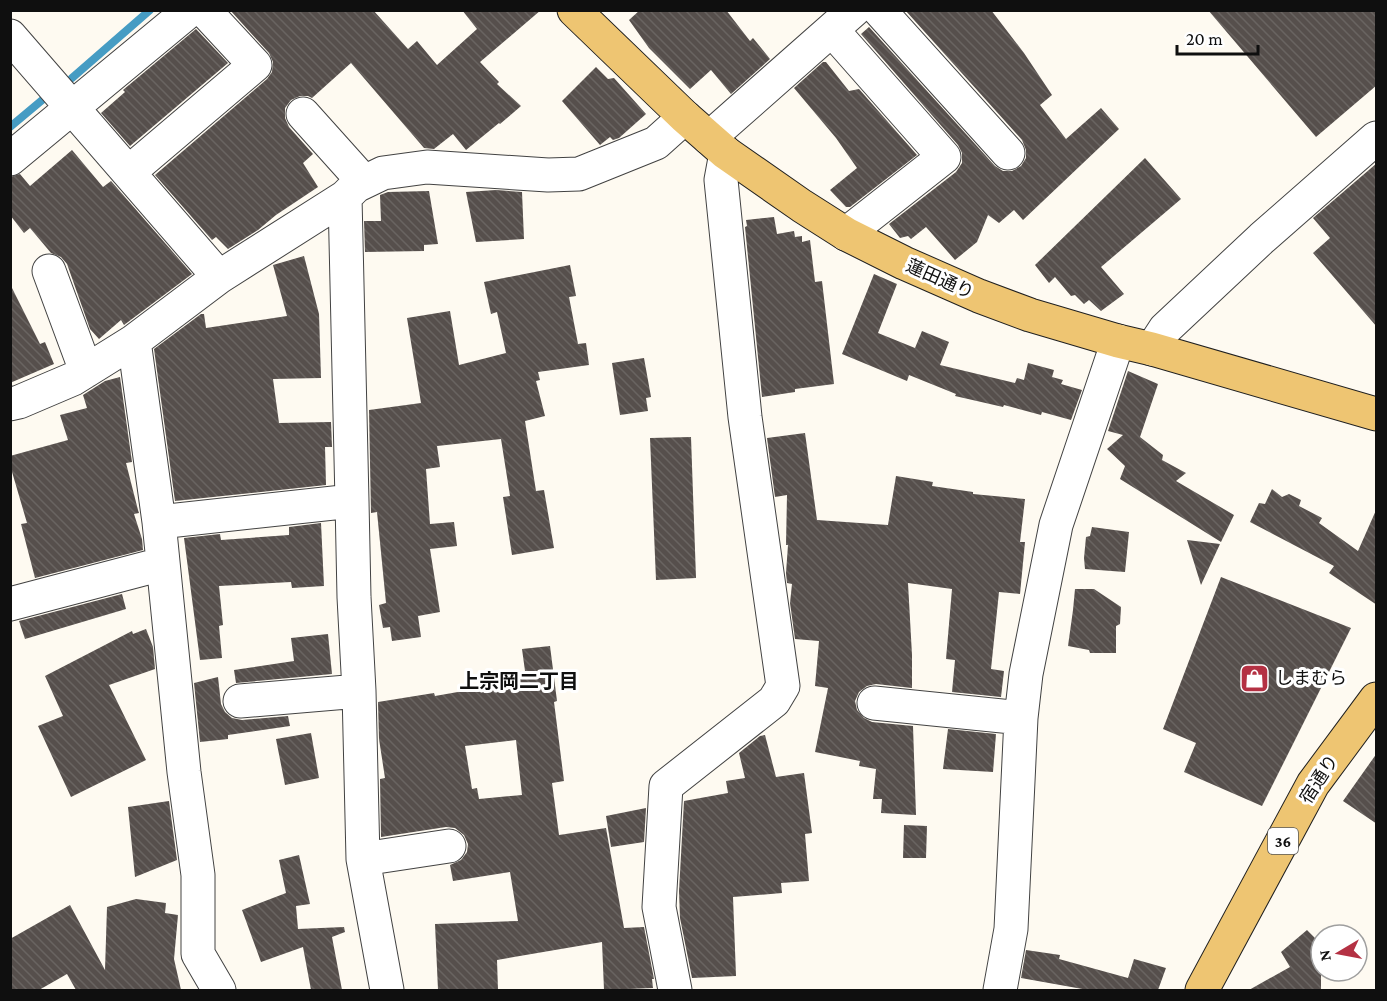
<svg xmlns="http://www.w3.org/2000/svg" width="1387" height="1001" viewBox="0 0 1387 1001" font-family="'Crimson Pro','Noto Sans JP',serif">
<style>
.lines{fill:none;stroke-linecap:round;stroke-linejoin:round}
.stream{stroke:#469cc3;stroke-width:8}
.building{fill:url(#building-back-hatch);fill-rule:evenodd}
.minor-casing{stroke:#424242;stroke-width:35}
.major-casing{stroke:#202020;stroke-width:35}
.minor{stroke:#fff;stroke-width:33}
.major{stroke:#eec572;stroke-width:33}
.labels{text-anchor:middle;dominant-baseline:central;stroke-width:6;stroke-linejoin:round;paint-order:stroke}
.shield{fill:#fff;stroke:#575757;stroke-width:1.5}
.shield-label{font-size:16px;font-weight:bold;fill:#0f0f0f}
.street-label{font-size:18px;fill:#0f0f0f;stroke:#fff}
.poi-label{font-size:18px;fill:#0f0f0f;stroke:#fff;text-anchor:start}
.neighbourhood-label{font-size:20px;font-weight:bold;fill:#0f0f0f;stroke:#fff}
</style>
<defs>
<pattern id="building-back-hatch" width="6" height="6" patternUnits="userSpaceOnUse" patternTransform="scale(1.5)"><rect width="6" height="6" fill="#564f4c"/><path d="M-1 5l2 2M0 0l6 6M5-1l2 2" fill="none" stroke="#696461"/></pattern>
</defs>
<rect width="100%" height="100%" fill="#fefaf1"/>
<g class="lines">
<path class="stream" d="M72,78l78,-68
M10,127l37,-31"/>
</g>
<path class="building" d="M230,10h143l35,39 9,-8 20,24 40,-36 -15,-19h79l-61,52 19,20 -2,2 24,22 -21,18 -1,-1 -33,27 -13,-16 -19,15 -10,-1 -73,-85 -39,35 -4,-2h-8l-9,4 -6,8v10l4,9 24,27 -10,9 15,24 -42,28 -18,15 -30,19 -12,-12 -4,3 -57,-65 112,-96 5,-7 1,-10 -4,-9z
M640,10h86l24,31 3,-3 17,21 -39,35 -20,-24 -21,19 -41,-41 -20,-28z
M905,10h86l33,43 28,42 -12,10 26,34 35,-31 18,21 -96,91 -9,-10 -15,13 -11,-8 -11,27 -22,18 -29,-33 -15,12 -3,-3 -8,2 -11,-14 67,-52 6,-9v-10l-4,-8 -97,-111 8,-7 126,139 8,5h9l9,-5 5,-8v-8l-4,-10z
M1208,10h169v75l-61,52z
M196,29l32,34 -98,83 -29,-33 24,-21 -2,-2z
M823,62h3l23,29 10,-2 58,66 -67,52h-4l-16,-17 27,-22 -21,-30 -42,-50z
M596,67l12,12 6,-1 32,36 -27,24 -6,2 -3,-3 -10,8 -38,-44z
M72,150l31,37 8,-6 81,93 -68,51 -3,-5 -22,19 -9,-10 -23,-65 -6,-7 -10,-4 -21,-25 -6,5 -14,-18v-38l10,-3 10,12z
M1145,158l36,41 -80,68 23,27 -23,17 -12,-11 -5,4 -9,-9 -4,1 -16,-19 -6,6 -14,-18z
M1377,163v164l-64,-74 17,-15 -17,-20z
M496,190l26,2 2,47 -48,3 -10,-50z
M429,191l9,53 -14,1v6l-59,1 -1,-31h17l-1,-26 8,-3z
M774,217l3,17 17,-3 1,6 7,-1v6l8,-2 5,42 7,-1 12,103 -39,5v3l-33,5 -17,-170 2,-1 -1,-6z
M304,256l15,58 2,64 -48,1 6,44 52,-1 1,25h-7l1,38 -151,16 -21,-152 47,-35h3l2,14 81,-12 -14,-51z
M570,265l6,31 -7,1 9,47 8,-1 3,22 -51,7 2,8 -4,1 9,35 -20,5 11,70 8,-1 10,58 -42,7 -9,-58 7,-1 -9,-57 -64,7 3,21 -14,2 4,55 24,-2 3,24 -27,3 10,63 -22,4 3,21 -29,4 -2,-14 -7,1 -4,-23 7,-2 -9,-91 -6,1 -2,-103 52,-7 -14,-85 43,-7 9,54 47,-12 -9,-41 -6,2 -7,-32z
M874,274l23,10 -19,49 37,15 7,-17 27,11 -9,23 75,18 2,-5 7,2 4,-17 26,7 -2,7 11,3 -2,4 21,6 -11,30 -29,-8 -1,3 -37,-10 -1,2 -48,-11 1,-2 -47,-19 -2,6 -65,-27z
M10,284l30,60 5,-2 9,22 -44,19z
M644,358l7,39 -5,1 2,13 -28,4 -8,-52z
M1128,371l30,13 -18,53 23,18 -1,5 24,13 -10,8 58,34 -13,27 -101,-63 5,-13 -18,-17 16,-14 -15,-4z
M120,377l12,85 -6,1 12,47 1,3 -5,1 8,25 1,11 -108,28 -14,-54 6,-1 -17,-58v-9l58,-16 -8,-25 27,-7 -4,-13 22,-14z
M805,433l12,87 71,5 8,-49 37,6 -1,4 41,6v2l52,5 -5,43h5l-5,52 -21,-2 -8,77 13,2 -3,26 -49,-5 3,-32 -9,-1 6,-70 -44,-6 4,72v33l-36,-4 -9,2 -8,6 -4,9 2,9 7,8 8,4 41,4 3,89 -35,-2 1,-14h-9l3,-30 -17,-3 1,-5 -45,-9 13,-64 -13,-2 4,-45 -24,-2 -5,-36 2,-19 -5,-1 -1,-10 2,-28h-2l1,-50 -12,2 -8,-59z
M691,437l5,141 -40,2 -6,-142z
M1272,489l10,8 7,-3 12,6 -2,6 23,12 -3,5 39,28 19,-43v97l-48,-32 5,-7 -84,-44 9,-19 6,1z
M321,523l3,63 -32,2 -1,-6 -72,4 4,39 -4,1 3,32 -22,2 -16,-122 36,-4 1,6 68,-5v-8z
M1092,527l37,5 -4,40 -40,-3 -1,-11 2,-21 4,-1z
M1187,540l33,4 -19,41z
M1221,577l130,51 -89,178 -78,-34 12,-29 -33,-14z
M1075,589h19l27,18 -1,17 -4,2v27h-26l-1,-3 -21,-4 5,-36z
M122,594l4,15 -101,30 -6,-18z
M146,629l7,18 2,22 -46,16 37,75 -75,37 -33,-71 25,-10 -18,-40 87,-45 1,3z
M328,634l4,40 -96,9 -2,-13 60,-9 -3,-23z
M550,646l7,55 -3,1 10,79 -12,2 7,52 47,-7 18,100 20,-1 10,52h-2l1,9 -49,2 -2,-48 -105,18 1,30h-60l-3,-66 83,-3 -8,-49 -57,9 -3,-16 11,-5 6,-8 1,-8 -4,-9 -9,-7 -9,-1 -65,10 -1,-58 5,-1 -6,-39 -1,-37 56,-9 1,3 57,-10 -2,-10 35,-5 -3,-22zM516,740l6,55 -43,4 -2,-11 -5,1 -7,-43z
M218,677l3,27 4,8 7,6 10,2 46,-4 2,10 -62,9v4l-28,3 -6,-59z
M948,729l48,5 -3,38 -50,-3z
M311,733l8,45 -34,7 -9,-46z
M765,735l11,42 28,-4 8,60 -7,1 4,47 -28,2 1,10 -49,4 3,79 -44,2 -12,-60 -1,-27 5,-90 44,-8 -2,-12 19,-3 -6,-25 21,-17z
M1377,753v71l-34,-23z
M169,801l8,59 -42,17 -7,-70z
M646,808l-2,34 -33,5 -5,-31z
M904,825l23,1 -1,32h-23z
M299,855l11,49 -14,2 2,23 46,-2 1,5 -13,5 10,53h-31l-8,-43 -42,15 -19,-52 44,-17 -7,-33z
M136,899l30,4 -1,10 13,2 -4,44 7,31h-105l-9,-16 -28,16h-29v-51l60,-34 35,65 2,-63z
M1307,930l14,14v46h-72l41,-23 -9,-15z
M1026,950l34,5 -1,4 69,19 6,-19 32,9 -8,22h-70l-67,-12z"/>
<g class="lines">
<defs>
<path id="minor" d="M879,10l129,143
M832,30l112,127 -98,77
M10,36l209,241
M303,114l61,68
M709,138l145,-128
M10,159l180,-149
M129,172l126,-107 -51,-55
M345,197l7,304 2,96 5,94 4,168 24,131
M49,271l37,100
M134,341l25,181 25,250 14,103v79l21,36
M1152,349l13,-20 97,-91 114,-100
M10,404l9,-2 54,-23 61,-38 85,-64 126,-80 11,-11 27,-13 44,-6 121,8 31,-1 77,-31 29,-26
M159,522l193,-21
M10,604l152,-40
M240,701l119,-10
M874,703l147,15
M363,859l86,-13
M675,990l-16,-83 7,-121 108,-85 9,-15 -38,-269 -24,-237 5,-27
M1000,990l11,-61 10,-211 5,-44 30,-149 62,-184"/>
<path id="major" d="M574,10l111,107 41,36 76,53 44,28 58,29 75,33 51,19 88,26 34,8 224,65
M1202,990l111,-206 63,-85"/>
</defs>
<use href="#minor" class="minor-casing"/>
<use href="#major" class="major-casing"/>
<use href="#minor" class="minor"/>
<use href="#major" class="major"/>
</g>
<defs>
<symbol id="shop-square" viewBox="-11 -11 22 22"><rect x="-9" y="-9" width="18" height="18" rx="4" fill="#b43143" stroke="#fff"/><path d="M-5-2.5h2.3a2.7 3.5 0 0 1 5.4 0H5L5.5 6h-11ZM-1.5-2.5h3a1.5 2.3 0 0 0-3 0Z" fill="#fff"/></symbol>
</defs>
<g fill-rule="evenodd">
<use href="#shop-square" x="1238" y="662" width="33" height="33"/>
</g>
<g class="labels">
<rect class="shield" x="1268" y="828" width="30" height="26" rx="4.5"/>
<g class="shield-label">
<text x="1283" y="841">36</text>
</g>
<g class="street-label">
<text transform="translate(940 279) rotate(24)">蓮田通り</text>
<text transform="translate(1319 779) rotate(-57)">宿通り</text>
</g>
<g class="poi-label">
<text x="1275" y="678">しまむら</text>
</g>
<g class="neighbourhood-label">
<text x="519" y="681">上宗岡二丁目</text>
</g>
</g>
<rect width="1387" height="1001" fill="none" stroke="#0f0f0f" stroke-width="24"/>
<g transform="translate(1339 953) rotate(260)"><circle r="28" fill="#ffffff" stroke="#9f9f9f" stroke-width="1.5"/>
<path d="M0-4.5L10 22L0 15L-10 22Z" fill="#b43143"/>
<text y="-9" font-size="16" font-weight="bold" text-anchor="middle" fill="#0f0f0f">N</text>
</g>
<path d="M1177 45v9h81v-9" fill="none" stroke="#0f0f0f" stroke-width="3"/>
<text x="1186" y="45" font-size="18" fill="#0f0f0f" stroke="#ffffff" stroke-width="4.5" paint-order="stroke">20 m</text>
</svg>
